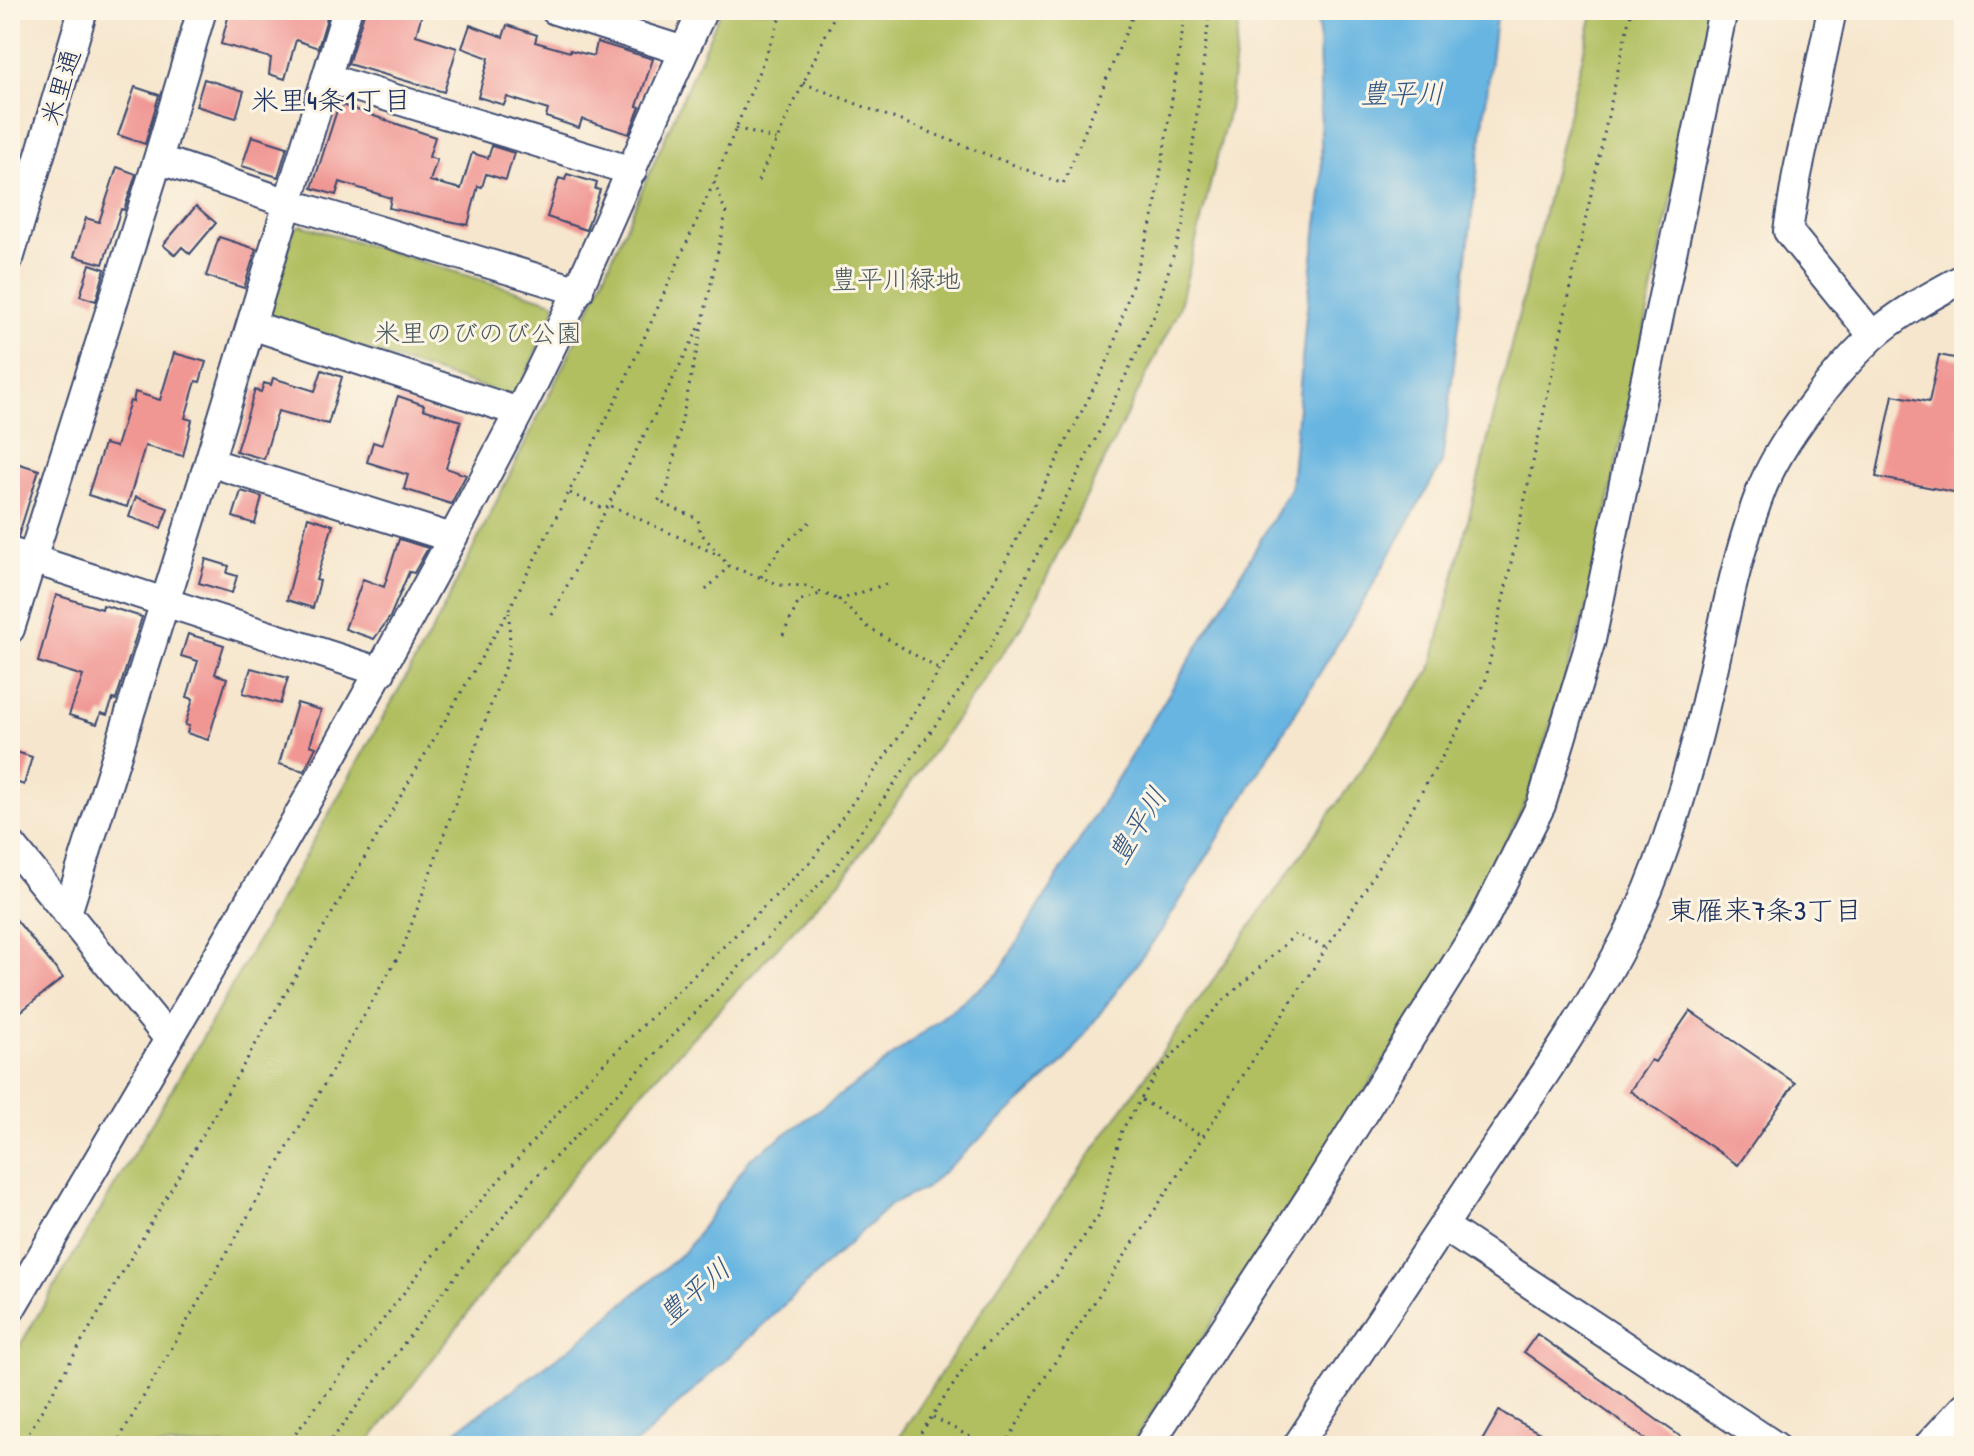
<svg xmlns="http://www.w3.org/2000/svg" width="1974" height="1456" viewBox="0 0 1974 1456" font-family="'Patrick Hand','Klee One',sans-serif">
<style>
.green{fill:#b1bf61;stroke:#667760;stroke-width:2}
.water{fill:#67b5e1;stroke:#4172a0;stroke-width:2}
.building{fill:#f09794}
.lines{fill:none;stroke-linecap:round;stroke-linejoin:round}
.minor-casing{stroke:#3c4a6f;stroke-width:32}
.path{stroke:#3c4a6f;stroke-width:3;stroke-dasharray:2 6;stroke-linecap:butt}
.minor{stroke:#fff;stroke-width:28}
.labels{text-anchor:middle;dominant-baseline:central;stroke-width:6;stroke-linejoin:round;paint-order:stroke}
.street-label{font-size:26px;fill:#1b2f5e;stroke:#fcf5e5}
.park-label{font-size:26px;fill:#485a5f;stroke:#fcf5e5}
.water-label{font-size:28px;font-style:italic;fill:#325785;stroke:#fcf5e5}
.neighbourhood-label{font-size:28px;fill:#1b2f5e;stroke:#fcf5e5}
</style>
<rect width="100%" height="100%" fill="#fcf5e5"/>
<filter id="ink" filterUnits="userSpaceOnUse"><feTurbulence type="fractalNoise" baseFrequency=".0125" numOctaves="2"/><feDisplacementMap in="SourceGraphic" scale="16" xChannelSelector="R" yChannelSelector="G"/><feConvolveMatrix kernelMatrix="1 2 1 2 8 2 1 2 1" color-interpolation-filters="sRGB"/></filter>
<filter id="wash" filterUnits="userSpaceOnUse"><feTurbulence type="fractalNoise" baseFrequency=".006" numOctaves="4" result="noise"/><feDisplacementMap in="SourceGraphic" scale="32" xChannelSelector="R" yChannelSelector="G"/><feGaussianBlur stdDeviation="1.8" result="paint"/><feColorMatrix in="noise" values="0 0 0 0 0 0 0 0 0 0 0 0 0 0 0 0 0 1.4 0 .05"/><feComposite in="paint" operator="in"/></filter>
<g filter="url(#wash)">
<rect width="100%" height="100%" fill="#f6e6cd"/>
<path class="green" d="M721,10h519l-11,99 -50,200 -155,314 -177,250 -229,244 -252,329h-356v-84l190,-320 238,-422 139,-282z
M1594,10h116l-121,588 -60,197 -87,176 -128,200 -184,275h-237l107,-163 431,-613z
M301,225l253,77 1,7 -37,83 -8,4 -237,-75 -4,-7 25,-85z"/>
<path class="water" d="M1314,10h183l-55,453 -83,146 -197,321 -99,133 -137,125 -36,17 -256,241h-199l142,-103 109,-93 64,-91 117,-83 131,-102 225,-369 68,-118 15,-171 16,-131 -3,-153z"/>
<g id="blocks">
<path class="building" d="M230,10h32l35,9 4,-9 26,8 -9,30 -22,-8 -11,39 -16,-5 2,-16 -50,-14z
M365,10h58l-7,25 41,13 -13,44 -96,-28z
M629,10h17l-3,10 -16,-5z
M470,25l33,12 4,-12 30,10 -2,7 35,10v-2l24,6 3,-14 56,17 -16,47 3,1 -11,27 -47,-15 -3,9 -33,-11 2,-7 -41,-13 -3,8 -26,-8 11,-39 -27,-10z
M204,79l40,12 -8,27 -40,-12z
M135,87l24,8 -14,49 -27,-9z
M339,104l96,33 -6,20 8,3 -7,21 31,8 11,-36 16,5 4,-12 22,7 -8,27 -20,-6 -4,13 -4,-1 -10,39 -79,-17 2,-10 -51,-16 -4,13 -24,-7z
M252,136l35,11 -9,30 -36,-11z
M117,167l19,7 -12,36 -3,-1 -18,55 -29,-8 12,-38 13,4z
M567,174l30,9 -2,6 5,1 -14,40 -39,-13 12,-39 6,2z
M196,206l20,17 -26,31 -8,-7 -7,8 -12,-10z
M219,237l37,12 -12,39 -38,-12z
M90,264l15,5 -9,32 -16,-5z
M174,353l32,9 -6,20 -4,-1 -11,37 7,2 -9,36 -38,-10 -18,61 -39,-12 16,-51 12,3 14,-46 3,1 2,-10 25,8z
M1939,355l25,5v134l-88,-17 17,-82 36,7z
M322,370l20,7 -14,47 -50,-13 -14,48 -28,-8 19,-61 6,2 3,-9 7,2 2,-7 42,13z
M398,396l26,9 -1,4 38,12 -15,47 20,7 -15,29 -47,-15 4,-14 -41,-13 6,-20 9,3z
M10,461l29,9 -21,67 -8,-2z
M241,491l21,6 -7,27 -22,-7z
M136,497l32,11 -7,20 -32,-11z
M308,517l25,8 -17,55 4,1 -7,27 -26,-8z
M399,539l29,9 -14,25 -5,-1 -19,45 -16,22 -29,-10 18,-50 21,8z
M206,559l23,7 -2,7 10,3 -5,17 -33,-10z
M56,595l46,14 1,-4 39,12 -26,83 -3,-1 -6,16 -6,-2 -4,11 -28,-9 14,-39 -45,-14z
M188,634l36,11 -9,29 12,4 -19,62 -21,-7 2,-7 -4,-1 8,-26 -6,-2 11,-36 -17,-5z
M251,668l37,10 -8,26 -37,-11z
M297,703l24,7 -11,35 6,2 -12,24 -25,-7z
M10,750l22,7 -8,28 -14,-5z
M10,912l53,66 -53,42z
M1690,1011l105,72 -57,82 -108,-74 21,-31 4,2z
M1537,1334l123,88 34,24h-39l-131,-94z
M1499,1411l65,35h-85z"/>
</g>
</g>
<g filter="url(#ink)">
<use href="#blocks" fill-opacity="0" stroke="#3c4a6f" stroke-width="2"/>
<g class="lines">
<defs>
<path id="minor" d="M555,10l129,41
M1832,10l-35,165 -9,56 85,105
M326,78l306,93
M158,159l130,44 291,88
M10,256l73,-246
M251,325l268,87
M209,462l243,76
M10,552l371,120
M10,629l148,-470 44,-149
M10,843l159,196
M67,913l142,-451 138,-452
M1443,1226l332,220
M10,1310c174,-296 350,-591 508,-896 68,-132 122,-270 185,-404
M1148,1446l167,-256 168,-269 58,-116 50,-165 132,-630
M1297,1446c63,-94 125,-188 187,-282 50,-74 102,-148 143,-228 32,-63 53,-133 71,-201 21,-83 33,-167 64,-247 19,-48 72,-115 109,-150 27,-25 62,-43 93,-60
M1928,1446l36,-39"/>
</defs>
<use href="#minor" class="minor-casing"/>
<path class="path" d="M803,83l260,101 72,-174
M736,128l41,12
M758,181l79,-171
M714,182l12,31 -59,277 -9,11 40,18 2,13 29,34
M570,493l36,17
M611,506l105,48
M761,577l20,-30 30,-26
M886,584l-47,16 29,27 72,43
M706,590l23,-24 52,19 26,1 32,14
M552,615l148,-289
M783,635l16,-34 24,-8
M1142,1100l61,37
M933,1417l54,29
M21,1446l483,-827 115,-225 95,-212 70,-172
M115,1446l288,-498 107,-296 -1,-39
M286,1446l143,-186 155,-177 228,-223 89,-126 102,-168 107,-210 44,-142 32,-204
M327,1446l108,-144 97,-121 303,-313 155,-221 106,-209 59,-124 28,-90 27,-214
M912,1446l58,-86 85,-82 44,-63 23,-85 37,-60 60,-65 77,-71 30,14
M1005,1446l29,-52 332,-506 119,-205 146,-673"/>
<use href="#minor" class="minor"/>
</g>
</g>
<g class="labels">
<g class="street-label">
<text transform="translate(60 87) rotate(-73)">米里通</text>
</g>
<g class="park-label">
<text x="896" y="278">豊平川緑地</text>
<text x="478" y="332">米里のびのび公園</text>
</g>
<g class="water-label">
<text x="1402" y="93">豊平川</text>
<text transform="translate(1137 825) rotate(-58)">豊平川</text>
<text transform="translate(694 1291) rotate(-40)">豊平川</text>
</g>
<g class="neighbourhood-label">
<text x="331" y="100">米里4条1丁目</text>
<text x="1765" y="910">東雁来7条3丁目</text>
</g>
</g>
<rect width="1974" height="1456" fill="none" stroke="#fcf5e5" stroke-width="40"/>
</svg>
